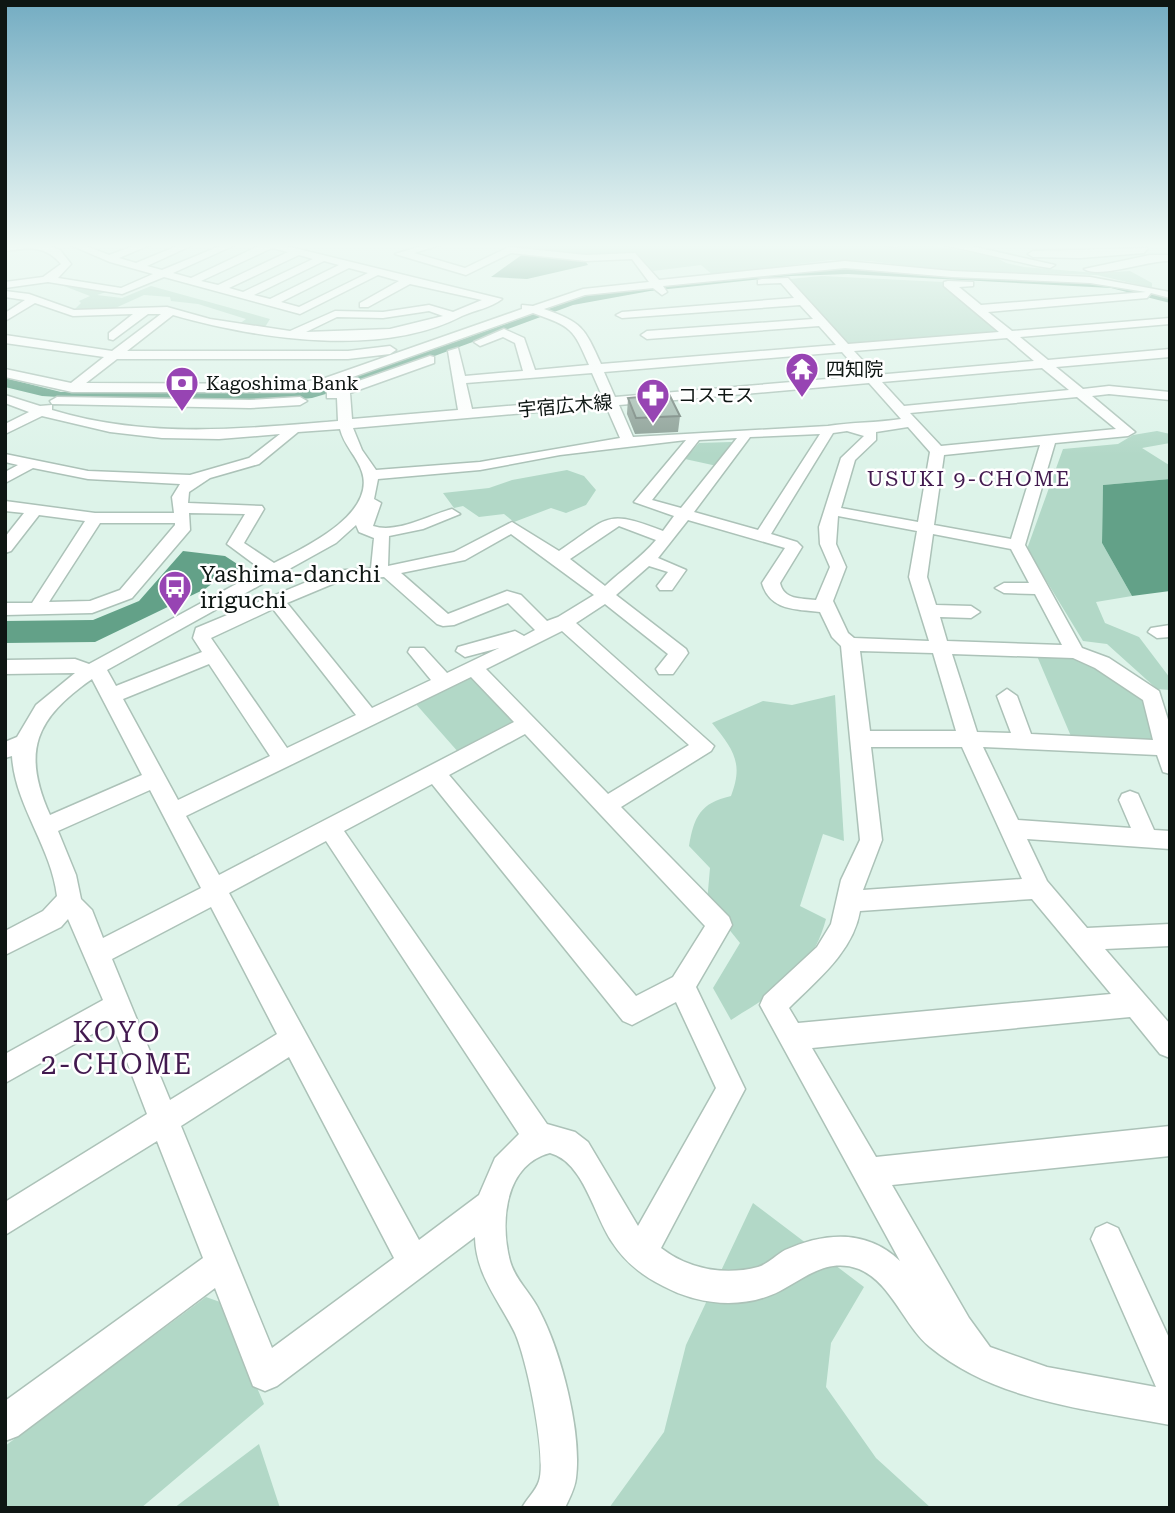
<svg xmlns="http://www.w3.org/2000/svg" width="1175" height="1513" viewBox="0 0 1175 1513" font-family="'Roboto Serif','Noto Sans JP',serif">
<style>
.green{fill:#b2d8c7}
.water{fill:#63a188}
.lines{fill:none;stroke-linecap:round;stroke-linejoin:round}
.minor-casing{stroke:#acc2b8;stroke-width:3}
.minor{fill:#fff;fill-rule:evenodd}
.wall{fill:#8da097}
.building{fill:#a4bab0;stroke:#73827b;stroke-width:2}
.labels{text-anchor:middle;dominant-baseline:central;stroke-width:5;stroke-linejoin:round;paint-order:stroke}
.far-poi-label{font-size:19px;fill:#0e1613;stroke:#fff;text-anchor:start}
.far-street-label{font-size:19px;fill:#0e1613;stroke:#fff}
.far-neighbourhood-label{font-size:21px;letter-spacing:2px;fill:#421a4f;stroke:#fff}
.poi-label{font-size:23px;fill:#0e1613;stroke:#fff;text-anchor:start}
.near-neighbourhood-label{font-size:28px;letter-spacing:2px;fill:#421a4f;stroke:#fff}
</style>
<rect width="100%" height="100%" fill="#ddf3e9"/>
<path class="green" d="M588,244h333l72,12 13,7 18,4 73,6 33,-2 22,12v5l-55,-13 -150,-4 -77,-10 -39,-1 -118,15 -12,-10 -48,6 -15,-14h-38l-94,-11z
M822,276l121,6 57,49 -151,13 -59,-65z
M64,286l45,5 -12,4 25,3 29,-12 119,33 -5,8 -26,-3 7,-5 -48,-15 -27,-3 -1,-4 -26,-2 -33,15 -38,1 8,-8 -2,-2 11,-5z
M1157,431l13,3v9l-28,5 27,17 1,14 -67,6 -1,58 30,53 -36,6 9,21 34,14 31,41v12l-13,-1 -50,-45 -24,-3 -56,-92 36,-100 55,-5 15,-9z
M699,443l32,-1 4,1 -18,23 -32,-7z
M567,470l17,6 12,14 -10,15 -20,8 -15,-5 -37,14 -10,-8 -25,3 -16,-11 -9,2 -11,-15 46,-5 23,-8z
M1037,656l37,1 24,9 44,30 12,41 -4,5 -77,-1z
M466,678h7l40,41 -2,7 -52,27 -44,-50z
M835,695l9,146 -21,-7 -23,72 26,13c-14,54 -52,74 -95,101l-18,-32 27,-45 -33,-41 3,-34 -21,-22c5,-29 11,-43 42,-50 13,-33 2,-47 -19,-73l51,-22 29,4z
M753,1203l111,84 -33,56 -5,44 50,71 55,50h-322l55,-76 22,-87z
M206,1297l14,5 44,102 -123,104h-136v-62z
M259,1444l21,64h-106z"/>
<path class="water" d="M523,254l62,6 3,5 -61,14 -36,-2z
M870,268l253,17 47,12v6l-59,-15 -263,-14 -57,2 -141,15 -77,14 -220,81 -41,12 -28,3 -210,-3 -32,-2 -37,-9v-9l56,14 229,1 37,-6 255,-90 26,-6 207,-22z
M1170,479v112l-38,5 -30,-53 1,-58z
M183,551l42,5 20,13 -19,4 -21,16 -110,53 -90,1v-22l88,-1 46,-19z"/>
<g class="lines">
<defs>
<path id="minor" d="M44,244l16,6 11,14 -13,14 63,10 32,-14 -43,-12 -42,-18h13l28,11 30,-11h13l-33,14 17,5 46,-19h13l-48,22 15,4 63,-26h12l-64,29 18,5 72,-34h15l224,55c-11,9 -27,11 -40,17 -80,42 -205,23 -289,-1l-46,36h221l42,-5 6,4 -6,4 -42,5h-231l-31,24 208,1 31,-6 197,-69v-4l11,1 50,-17 66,-7 -17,-23 -46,2 -75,-8 -45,22 -71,-21 33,-10h15l-29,9 51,15 44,-21 77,8 49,-2 24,27 186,-19 107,10 138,6 80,15v6l-19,-5 -4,5 -159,14 24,19 158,-13v6l-150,13 28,23 122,-11v8l-114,10 27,22 26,-3 61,6v8l-61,-6 -17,2 43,36 -7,4 -73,7 -30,102 57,103 27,10 50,33 11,35v48l-7,-2 -6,-17 -174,-8 35,73 113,8 -12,-28 3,-6 8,-3 8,3 16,36 16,1v18l-143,-10 20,42 40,47 83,-4v22l-65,3 65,75v34l-10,-4 -30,-37 -318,31 64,109 294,-31v30l-278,29 77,133 21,29 57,20 109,20 -65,-148 5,-11 11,-5 11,5 52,112v85c-82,-16 -173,-23 -240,-78 -26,-21 -39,-65 -71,-78 -32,-12 -54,9 -79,22 -37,19 -82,14 -117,-5 -22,-11 -38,-24 -51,-44 -18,-26 -28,-80 -62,-89 -46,12 -50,70 -40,108 5,19 22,33 30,51 21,40 42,120 36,166 -1,10 -7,21 -11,30h-43c5,-10 14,-17 17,-27 8,-24 -13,-129 -26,-152 -16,-31 -37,-55 -38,-92l-198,149 -12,5 -12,-5 -38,-98 -197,148 -13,5v-40l198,-143 -46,-117 -152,94v-33l142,-88 -35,-91 -107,60v-29l98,-54 -35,-81 -7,8 -56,28v-24l38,-20 14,-15c-6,-50 -42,-90 -45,-140l-7,2v-16l12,-5 19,-32 39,-32 -70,1v-14l70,-1 14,5 173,-94 -35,-26 18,-30 -56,-1 1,17 -58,68 -40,15 -87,2v-12h27l53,-82 -46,-6 -28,36 -6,2v-16l19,-24 -19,-2v-10l90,12h79l-2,-16 8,-13 -92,-5 -55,-11 -28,15v-11l13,-7 -13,-3v-8l83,17 102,4 59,-17 31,-24 -61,5 -57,-1 -52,-6 -68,-16 -37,18v-10l24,-12 -24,-9v-8l35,11 12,-1v5c95,29 189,19 286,11l-1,-23h-10v-6l103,-36 4,1v6l-84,30 2,26 106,-9 -10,-59 10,-3 7,28 58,-5 -8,-28 -12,-6 -23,9 -6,-4 30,-13 20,9 11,32 54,-5c-16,-37 -17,-38 -56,-52l-200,71 -39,8h-222l-67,-15v-8l66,14 33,-26 -99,-14v-8l107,16 49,-37h-13l-35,26 -4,-1v-6l24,-19 -60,2 -38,-13 -30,18v-8l20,-13 -20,-3v-6l24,3 45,16 93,-3 43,12 80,12 45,-20 48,1 46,-7 24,7 29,-12 -72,-16 -42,23h-8v-4l39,-22 -21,-6 -78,39 -136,-37 -42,17 -74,-12 -43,6v-6l38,-5 18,-13c-17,-20 -33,-16 -56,-13v-6zM272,248l16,4 -70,33 -17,-4zM299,255l14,4 -70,33 -14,-4zM324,261l15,4 -69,34 -16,-4zM349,268l19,5 -69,34 -18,-5zM845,268l107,9 138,6 56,9 -165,13 -22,-18 14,-1v-4l-25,-1 -4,1v4l55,46 -151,12 -60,-66 -26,1 -4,1v4l23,-1 13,15 -172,14 -6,3 6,3 178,-13 13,14 -166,12 -6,4 6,4 172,-13 17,19 -235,19c-17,-37 -18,-41 -57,-55l41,-14 68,-7 9,7 5,-3 -4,-6zM429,311l14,5 -53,13 -84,3 31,-15 46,1zM1007,338l27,23 -158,14 -22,-24zM842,352l21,24 -248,21 -11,-25zM1042,368l27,22 -165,16 -22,-24zM592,373l11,25 -131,11 -6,-26zM869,383l32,36c-25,4 -48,3 -73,7l-195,11 -14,-32zM1077,397l39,32 -175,17 -31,-33zM606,406l14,32 -140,24 -104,8 -14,-20 -9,-22zM908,427l22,25 -12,70 -77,-14 14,-48 21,-20v-8zM340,429c4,17 17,27 22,43 14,43 -59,76 -88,91l-30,-20 20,-34 -2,-3 -74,-3 1,-11 21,-14 49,-14 39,-32zM847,431l17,5 -23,22 -22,69 1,17 10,23 -14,33c-16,-2 -32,0 -36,-17l22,-36 -5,-5 -26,-8 62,-101zM820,434l-62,96 -64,-18 56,-75zM737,438l-56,70 -29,-8 47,-60zM686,440l-52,62 40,14 -11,15c-59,-23 -54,-13 -104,20l-47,-29 -58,30 -66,14 1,-30 34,-7 37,-15 -8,-5c-23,6 -55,25 -79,17l8,-23 -7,-4 4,-20 102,-9 80,-15zM1040,445l-29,94 -77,-14 10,-70zM838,516l79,15 -8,46 20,64 -75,-3 -6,-5 -15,-32 13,-34 -10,-23zM688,520l97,28 -23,35c8,28 34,26 58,29l12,25 9,9 19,194 -19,40 -10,44 -14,23 -53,49 -4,9 140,256c-33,-32 -75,-29 -115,-11 -9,5 -17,14 -27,17 -34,9 -70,2 -97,-19l84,-159 -49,-102 36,-62 -3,-8 -108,-110 90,-56 3,-5 -138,-123 29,-19 63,50 -12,15 3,5h14l15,-21 -2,-4 -70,-54 33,-29 19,6 -11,14 3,4h12l14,-20 -28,-12zM100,523h75v2l-55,65 -30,11 -41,1zM356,525l3,7 15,6 -3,30 -38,3 -137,57 -3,10 9,14 -86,34 -9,-16 229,-127zM619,526l37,14c-15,18 -34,30 -51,46l-35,-27zM511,534l83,61 -36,22 -11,4 -26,-26 -14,-4 -59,23 -47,-41 64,-13zM933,534l78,15 18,34h-25l-9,5 9,5 31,1 27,51 -115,-4 -7,-24 31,1 9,-6 -9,-6 -35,-1 -9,-28zM384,577l53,47 6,2 11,-1 54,-22 27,27 -11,6 -9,-5 -57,16 -2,4 9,6 34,-9 -52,25 -23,-25h-14l-2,4 23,28 -59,28 -85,-105 55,-23zM273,609l83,106 -69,33 -76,-110zM562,631l127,114 -81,49 -122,-125zM860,651l73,2 23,78h-86zM952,654l121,4 22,10 48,32 10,40 -122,-6 -14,-38 -10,-7 -10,7 14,37 -34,-1zM209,664l61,92 -92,44 -55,-101zM471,677l43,45 -295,153 -33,-59zM92,679l50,96 -92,40c-29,-64 -14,-97 42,-136zM525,734l180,192 -32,51 -37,19 -187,-221zM871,747h91l60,132 -159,11 19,-50zM432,784l191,237 9,4 44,-23 40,86 -78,138 -50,-84 -13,-10 -28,-8 -203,-293zM150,790l51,98 -98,50 -11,-28 -11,-11 -5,-24 -18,-44zM326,841l193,293 -24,24 -16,37 -60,45 -190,-347zM1032,899l79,95 -313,29 -9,-15c28,-28 64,-56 71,-97zM211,907l66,127 -107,66 -58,-141zM289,1057l105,201 -122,90 -91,-222z
M877,244h25l-5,3z
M940,244h22l93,21 -5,3 -13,-2z
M1148,248l-4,5 -64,5 -47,-1 -5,-3 5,-3z
M1150,255h20v6c-22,-1 -71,18 -86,8z
M57,397l193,3 50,-3 7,4 -7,4 -50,3 -198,-4 -2,-3z
M1170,625v12l-13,1 -9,-6 3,-4z"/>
</defs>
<use href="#minor" class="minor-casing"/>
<use href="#minor" class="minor"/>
</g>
<path class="wall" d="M628,398l52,18 -2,16 -43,2 -8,-20z"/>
<path class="building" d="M669,394l11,22 -44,2 -8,-20z"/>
<linearGradient id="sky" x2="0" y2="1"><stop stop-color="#73acc2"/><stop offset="0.54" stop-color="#f0faf5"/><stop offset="1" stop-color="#f0faf5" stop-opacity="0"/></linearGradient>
<rect width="1175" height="455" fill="url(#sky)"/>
<defs>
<symbol id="temple-pin" viewBox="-11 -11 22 30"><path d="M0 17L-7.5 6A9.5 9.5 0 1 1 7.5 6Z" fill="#9744b3" stroke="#fff"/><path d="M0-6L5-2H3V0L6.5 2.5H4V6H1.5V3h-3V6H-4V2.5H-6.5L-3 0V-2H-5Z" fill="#fff"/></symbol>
<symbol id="bank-pin" viewBox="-11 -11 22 30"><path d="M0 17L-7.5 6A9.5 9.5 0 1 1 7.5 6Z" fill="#9744b3" stroke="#fff"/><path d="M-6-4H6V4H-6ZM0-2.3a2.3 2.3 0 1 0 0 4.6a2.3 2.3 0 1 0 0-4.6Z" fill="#fff"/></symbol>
<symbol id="pharmacy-pin" viewBox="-11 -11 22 30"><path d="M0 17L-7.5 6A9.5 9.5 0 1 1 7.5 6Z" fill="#9744b3" stroke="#fff"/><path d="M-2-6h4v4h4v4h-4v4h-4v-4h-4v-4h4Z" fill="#fff"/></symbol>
<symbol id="bus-pin" viewBox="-11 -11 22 30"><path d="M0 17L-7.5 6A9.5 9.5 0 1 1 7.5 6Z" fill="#9744b3" stroke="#fff"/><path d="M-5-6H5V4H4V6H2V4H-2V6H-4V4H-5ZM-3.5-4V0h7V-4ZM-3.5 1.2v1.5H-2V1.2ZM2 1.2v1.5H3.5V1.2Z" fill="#fff"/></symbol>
</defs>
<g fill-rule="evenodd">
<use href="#temple-pin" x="783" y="350" width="38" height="52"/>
<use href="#bank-pin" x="163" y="364" width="38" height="52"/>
<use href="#pharmacy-pin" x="634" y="376" width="38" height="52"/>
<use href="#bus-pin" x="156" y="568" width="38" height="52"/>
</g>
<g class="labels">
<g class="far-poi-label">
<text x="826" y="369">四知院</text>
<text x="206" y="383">Kagoshima Bank</text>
<text x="678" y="395">コスモス</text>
</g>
<g class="far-street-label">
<text transform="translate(565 406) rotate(-5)">宇宿広木線</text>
</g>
<g class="far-neighbourhood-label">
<text x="969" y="479">USUKI 9-CHOME</text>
</g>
<g class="poi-label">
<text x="200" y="574">Yashima-danchi<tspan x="200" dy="26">iriguchi</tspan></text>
</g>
<g class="near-neighbourhood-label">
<text x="117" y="1032">KOYO<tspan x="117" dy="32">2-CHOME</tspan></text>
</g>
</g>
<rect width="1175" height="1513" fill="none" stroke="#0e1613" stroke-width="14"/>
</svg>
